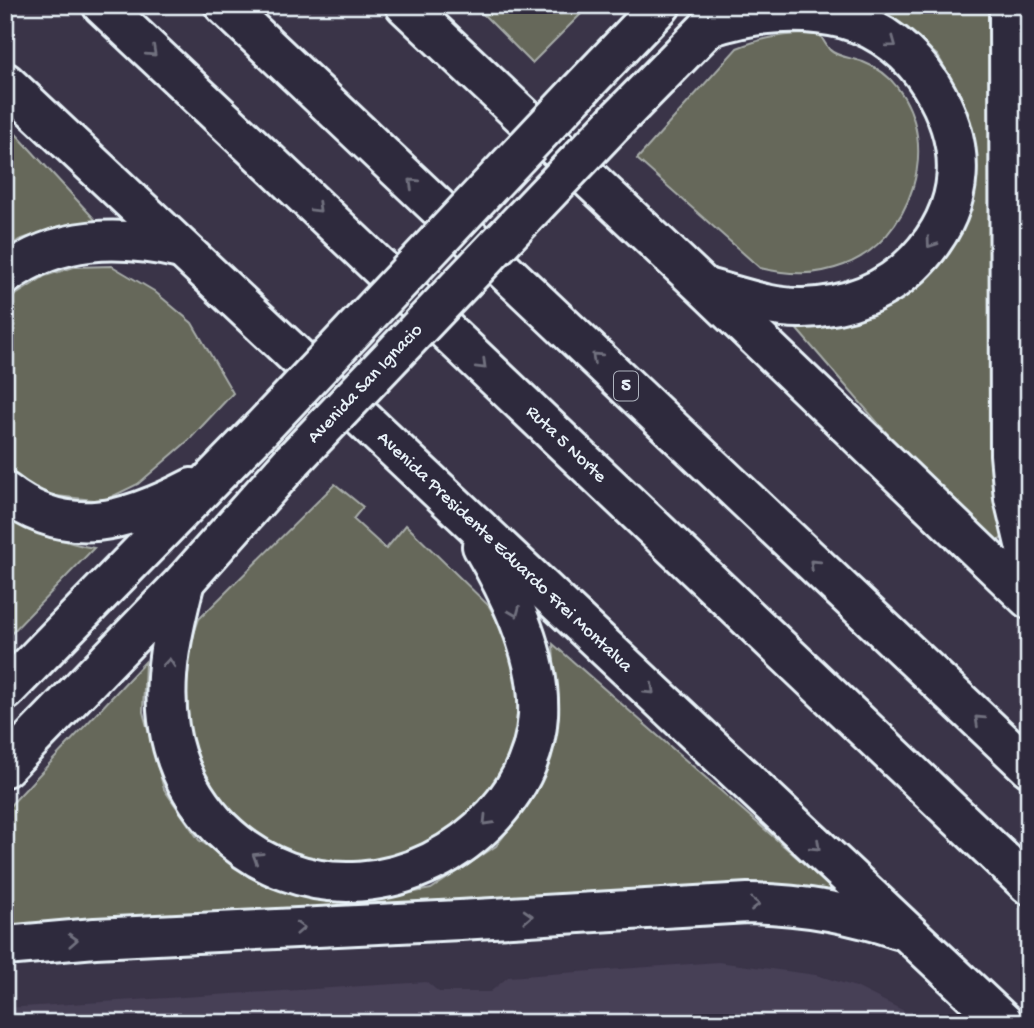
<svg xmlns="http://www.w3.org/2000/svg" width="1034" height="1028" viewBox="0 0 1034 1028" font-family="'Gochi Hand',sans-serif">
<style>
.built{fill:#473f56}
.green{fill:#66685a;stroke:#a7aca9;stroke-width:2}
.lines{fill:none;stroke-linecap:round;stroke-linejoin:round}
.secondary-casing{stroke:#e8f1f8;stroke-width:44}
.motorway-casing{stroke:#e8f1f8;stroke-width:44}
.secondary{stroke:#2f2a3d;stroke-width:38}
.motorway{stroke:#2f2a3d;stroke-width:38}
.secondary-bridge-casing{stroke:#e8f1f8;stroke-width:44;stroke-linecap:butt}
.secondary-bridge{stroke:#2f2a3d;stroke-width:38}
.oneway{stroke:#70707e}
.labels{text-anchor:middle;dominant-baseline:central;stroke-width:5;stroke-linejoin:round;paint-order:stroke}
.shield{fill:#2f2a3d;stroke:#b0b5c0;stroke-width:2}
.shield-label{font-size:18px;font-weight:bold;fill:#e8f1f8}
.street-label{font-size:19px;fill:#e8f1f8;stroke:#2f2a3d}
</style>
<rect width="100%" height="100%" fill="#3a3448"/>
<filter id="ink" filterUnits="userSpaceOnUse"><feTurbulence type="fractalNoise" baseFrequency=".0143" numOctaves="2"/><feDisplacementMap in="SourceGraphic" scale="14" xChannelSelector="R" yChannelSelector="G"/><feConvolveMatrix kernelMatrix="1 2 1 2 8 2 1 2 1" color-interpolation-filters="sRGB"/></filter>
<g filter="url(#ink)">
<path class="built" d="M718,962l98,13 40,12 58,29 9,7h-918v-15l422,-26 12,10h51l18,-15z"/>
<path class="green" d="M474,5h116l-58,58z
M864,5h125l2,434 15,94 -10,11 -93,-92 -109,-126 57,-5 55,-25 38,-35 19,-36 10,-42 3,-31 -13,-52 -25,-44 -33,-28z
M803,34l17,1c3,5 6,10 9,14 7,8 24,9 34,13 13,5 26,14 34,25 45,58 14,153 -53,178 -29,11 -55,10 -84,3l-123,-109 100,-111c23,-9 41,-13 66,-14z
M5,122l94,102 -28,-1 -52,17 -14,10z
M112,266l42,25 38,32 41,70 -44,47 -51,44 -35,17 -56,-6 -38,-22 -4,-7v-164l40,-26 29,-9z
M335,484l28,23 -10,12 33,30 20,-24 83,81 31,57 5,65 -46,87 -91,50 -54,2 -59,-18 -53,-37 -25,-40 -14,-58 -3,-40 19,-55z
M5,514c29,15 57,29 89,34l-89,92z
M553,644l288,252 -836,36v-121l140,-149 -2,50 21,77 35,51 52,35 61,21 50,6 69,-13 65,-43 39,-51 22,-75z"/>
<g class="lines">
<defs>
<g id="secondary">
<path d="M405,5l301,284 323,310"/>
<path d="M1009,5l1,449 4,44 15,63"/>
<path d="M709,27c43,-15 92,-19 136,-8 36,10 67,35 86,66 37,60 36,122 -14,175 -30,32 -71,47 -114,48 -31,1 -63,-11 -93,-19"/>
<path id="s1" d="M5,82l999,941"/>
<path d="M578,92l83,-87"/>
<path d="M615,122l111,-113"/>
<path d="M5,275c54,-40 114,-40 176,-26"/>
<path d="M5,492c62,49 124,29 187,-4"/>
<path d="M185,581c-12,47 -24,97 -16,146 6,40 24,73 52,102 80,79 199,66 273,-14 25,-28 42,-62 44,-100 3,-58 -27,-120 -56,-169"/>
<path d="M5,691l256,-262"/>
<path d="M5,767l180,-186 108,-121"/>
<path d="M5,946l90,-8 365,-18 288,-17c52,1 101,9 150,26"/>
</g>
<g id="motorway">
<path id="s2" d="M102,5l170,160 757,720"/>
<path d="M224,5l805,762"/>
</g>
</defs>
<use href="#secondary" class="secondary-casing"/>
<use href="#motorway" class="motorway-casing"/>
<use href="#secondary" class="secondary"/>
<use href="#motorway" class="motorway"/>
<defs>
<g id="secondary-bridge">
<path d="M261,429l317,-337"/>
<path id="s3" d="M293,460l322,-338"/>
</g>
</defs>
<use href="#secondary-bridge" class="secondary-bridge-casing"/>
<use href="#secondary-bridge" class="secondary-bridge"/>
</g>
<defs><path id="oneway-chevron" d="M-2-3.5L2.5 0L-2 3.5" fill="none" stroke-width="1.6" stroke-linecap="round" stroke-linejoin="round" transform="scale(1.75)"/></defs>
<g class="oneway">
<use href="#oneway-chevron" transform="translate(892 43) rotate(36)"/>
<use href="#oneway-chevron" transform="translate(152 52) rotate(43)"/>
<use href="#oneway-chevron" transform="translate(413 183) rotate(-137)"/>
<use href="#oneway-chevron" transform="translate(317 208) rotate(44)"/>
<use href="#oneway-chevron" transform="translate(931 243) rotate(126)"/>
<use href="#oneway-chevron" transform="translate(596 357) rotate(-137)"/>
<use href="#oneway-chevron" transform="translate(482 365) rotate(44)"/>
<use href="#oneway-chevron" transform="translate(814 564) rotate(-137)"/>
<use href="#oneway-chevron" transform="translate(515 612) rotate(68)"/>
<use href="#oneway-chevron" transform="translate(169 663) rotate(-85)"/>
<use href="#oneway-chevron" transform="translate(650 690) rotate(43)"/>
<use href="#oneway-chevron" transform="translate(979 720) rotate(-137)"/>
<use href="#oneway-chevron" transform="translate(487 821) rotate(134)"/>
<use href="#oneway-chevron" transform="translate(816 846) rotate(43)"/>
<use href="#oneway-chevron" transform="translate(257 857) rotate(-148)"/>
<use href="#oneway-chevron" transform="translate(755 904)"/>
<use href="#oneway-chevron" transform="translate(528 916) rotate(-3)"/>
<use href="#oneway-chevron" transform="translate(300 928) rotate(-3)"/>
<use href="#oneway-chevron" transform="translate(73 940) rotate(-3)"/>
</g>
</g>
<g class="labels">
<rect class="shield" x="614" y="371.5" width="24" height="29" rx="5"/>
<g class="shield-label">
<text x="626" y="386">5</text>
</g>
<g class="street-label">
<text stroke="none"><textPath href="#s3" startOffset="105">Avenida San Ignacio</textPath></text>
<text stroke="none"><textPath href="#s2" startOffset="639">Ruta 5 Norte</textPath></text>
<text stroke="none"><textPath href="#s1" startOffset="686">Avenida Presidente Eduardo Frei Montalva</textPath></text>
</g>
</g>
<rect width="1034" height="1028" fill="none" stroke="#2f2a3d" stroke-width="28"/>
<rect x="14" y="14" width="1006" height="1000" fill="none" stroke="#e8f1f8" stroke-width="2.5" filter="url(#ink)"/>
</svg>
